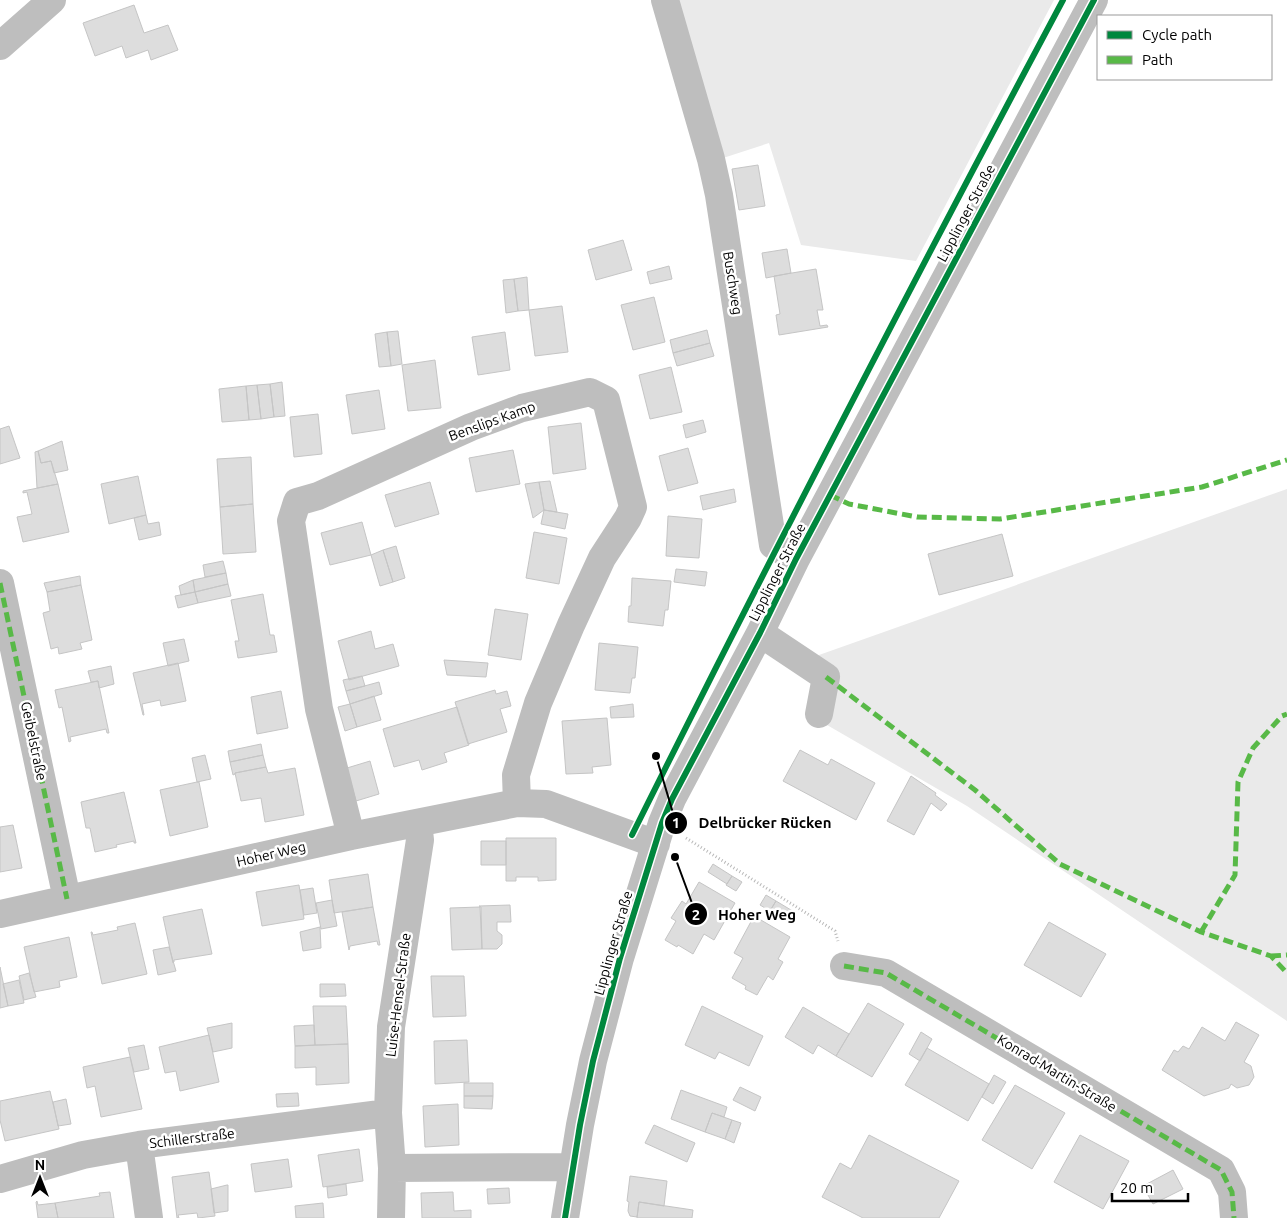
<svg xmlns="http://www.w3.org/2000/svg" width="1287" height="1218" viewBox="0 0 1287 1218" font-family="Ubuntu,sans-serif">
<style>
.green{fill:#eaeaea}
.building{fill:#ddd;stroke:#c5c5c5}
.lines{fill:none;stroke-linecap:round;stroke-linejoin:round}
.path{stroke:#b8b8b8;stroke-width:3;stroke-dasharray:1 2.5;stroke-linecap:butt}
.minor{stroke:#bebebe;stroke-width:28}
.quiet{stroke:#58b947;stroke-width:5;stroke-dasharray:10 5;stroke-linecap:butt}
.cycleway-casing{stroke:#fff;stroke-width:9}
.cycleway{stroke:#00873e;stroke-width:6}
.labels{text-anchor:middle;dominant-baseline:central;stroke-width:5;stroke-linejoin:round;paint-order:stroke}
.street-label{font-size:14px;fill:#000;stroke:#fff}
.leader{fill:none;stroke:#000;stroke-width:2}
.callout-dot{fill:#000;stroke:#fff;stroke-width:2}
.mark-label{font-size:15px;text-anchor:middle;font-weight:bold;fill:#fff}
.callout-label{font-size:15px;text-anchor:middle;font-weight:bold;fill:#000;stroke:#fff;stroke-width:5;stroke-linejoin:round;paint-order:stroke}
</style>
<rect width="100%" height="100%" fill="#fff"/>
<path class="green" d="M674,0h380l-138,261 -115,-16 -32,-102 -49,16z
M1287,489v532l-320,-215 -159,-92 11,-59z"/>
<path class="building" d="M134,5l10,28 24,-8 10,25 -27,10 -3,-10 -22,8 -4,-12 -27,10 -12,-33z
M758,165l7,41 -26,4 -7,-41z
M623,240l9,30 -36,10 -8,-30z
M787,249l4,24 -25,5 -4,-25z
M669,266l3,13 -22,5 -3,-12z
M816,269l7,41h-6l3,16 7,-1 1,2 -49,8 -3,-20 4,-1 -6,-38z
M527,277l2,33 -11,1 -4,-32z
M514,279l4,32 -12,2 -3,-33z
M654,297l11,45 -32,8 -12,-45z
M562,306l6,46 -33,4 -6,-46z
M707,330l3,13 -37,10 -3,-13z
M398,331l4,33 -11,2 -4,-34z
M387,332l4,34 -12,1 -4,-33z
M505,332l5,38 -32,5 -6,-38z
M710,343l4,13 -37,10 -4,-13z
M435,360l6,48 -33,3 -6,-46z
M671,367l11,45 -32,7 -11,-44z
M282,382l3,34 -11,1 -4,-33z
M270,384l4,33 -13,2 -4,-34z
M257,385l4,34 -12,1 -3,-34z
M246,386l3,34 -27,2 -3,-33z
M379,390l6,39 -33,5 -6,-39z
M318,414l4,40 -28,3 -4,-40z
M703,420l3,12 -20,6 -3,-13z
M581,423l5,46 -33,5 -5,-47z
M9,426l11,32 -20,6v-35z
M62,441l6,29 -14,3 -3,-12 -10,2 -3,-12z
M688,448l10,35 -30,8 -9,-35z
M513,450l7,34 -44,8 -7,-34z
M38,451l3,12 10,-2 7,23 -21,4 -2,-36z
M251,457l2,47 -33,3 -3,-48z
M138,476l8,39 -37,9 -8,-40z
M550,481l7,31 -13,-2 -5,-28z
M430,482l9,32 -44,13 -10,-32z
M539,482l5,28 -11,8 -8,-34z
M58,484l11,48 -46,10 -6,-25 15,-3 -5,-22 -4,1v-2z
M734,489l2,13 -33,8 -3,-14z
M253,504l3,48 -33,2 -3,-47z
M544,510l24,4 -3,15 -24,-5z
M146,515l2,9 11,-2 2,13 -22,5 -5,-22z
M668,516l34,3 -3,39 -33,-2z
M362,522l9,33 -41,10 -9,-32z
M534,532l33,6 -8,46 -33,-6z
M1002,534l11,42 -74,19 -11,-41z
M396,546l9,32 -12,4 -10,-32z
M383,550l10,32 -13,4 -9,-31z
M223,561l3,12 -21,4 -2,-12z
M676,569l31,3 -2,14 -31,-4z
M226,573l2,11 -33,8 -2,-12z
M80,576l1,9 -34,7 -3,-9z
M632,578l39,3 -3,29h-3l-2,16 -35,-4 1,-16h2z
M193,580l2,12 -14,3 -2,-9z
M228,584l3,12 -33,7 -3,-11z
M81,585l11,55 -12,3 2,6 -23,5 -1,-7 -7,2 -8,-36 7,-2 -3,-19z
M195,592l3,11 -20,5 -3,-12z
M263,594l7,41h4l3,17 -39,6 -3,-17h4l-8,-41z
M495,609l33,5 -7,46 -33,-5z
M371,631l4,18 18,-5 6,22 -50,14 -11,-39z
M184,639l5,22 -21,5 -5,-23z
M599,643l39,4 -3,31h-3l-2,15 -35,-3z
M444,660l44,3 -2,14 -39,-2z
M178,663l8,38 -25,5 -1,-6 -18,4 2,11h-1l-10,-42z
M111,666l3,18 -15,4 -1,-7 -7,1 -3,-11z
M362,676l3,10 -19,5 -3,-11z
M98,681l11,52h-2l-1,-4 -36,8 1,4 -2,1 -7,-35 -3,1 -4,-18z
M379,682l3,12 -32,10 -4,-13z
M495,690l1,4 11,-3 4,15 -11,3 7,23 -39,12 -13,-42z
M281,691l7,37 -31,6 -6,-37z
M374,696l7,24 -24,7 -7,-23z
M350,704l7,23 -12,4 -7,-24z
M633,704l1,13 -23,1 -1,-11z
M457,707l12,38 -25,8 3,9 -25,8 -3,-10 -25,7 -11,-38z
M607,718l4,47 -19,2 1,6 -27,1 -4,-53z
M261,744l2,11 -33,7 -2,-11z
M800,750l28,15 3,-6 44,24 -19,37 -73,-39z
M205,755l6,24 -14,3 -5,-24z
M263,755l3,12 -31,6v1l-2,1 -3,-13z
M370,761l9,33 -23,7 -9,-33z
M266,767l2,6 27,-5 9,47 -39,7 -4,-24 -20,3 -6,-28z
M911,776l25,17 -1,2 12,9 -6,7 -10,-8 -17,32 -27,-14z
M197,782h2l9,45 -38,9 -10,-46z
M124,792l12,51h-2v-2l-18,4 1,2 -22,5 -5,-24h-4l-5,-26z
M13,825l9,43 -22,4v-45z
M506,838h50v42l-18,1v-4h-22v4h-10z
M481,841h25v24h-25z
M713,864l19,12 -5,8 -19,-12z
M368,874l5,33 -39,6 -5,-33z
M732,876l10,6 -6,9 -10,-6z
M699,882l36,21 -21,37 -10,-6 -11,20 -15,-9 -1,2 -12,-7 11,-19 -5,-3 11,-17 4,3z
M299,885l5,34 -42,7 -6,-34z
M313,888l4,25 -13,2 -4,-25z
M766,895l10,6 -6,10 -10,-6z
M332,900l5,26 -16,3 -5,-26z
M776,901l20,12 -5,8 -20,-12z
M510,905l1,17h-14v9l5,4v9l-5,5h-15l-1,-42 -2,-1z
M373,907l7,38h-2l-1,-4 -27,5 -1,4 -7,-38z
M480,907l2,42 -30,1 -2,-42z
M202,909l10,45 -38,6v2l-1,1 -10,-46z
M754,916l36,21 -12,22 5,3 -10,18 -5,-4 -11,19 -12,-6 1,-3 -14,-8 11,-20 -9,-5z
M1049,922l57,32 -25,43 -57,-32z
M135,923l12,51 -45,10 -11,-52h1l1,3 25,-5 -1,-3z
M320,927l1,21 -18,3 -3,-19z
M69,937l8,40 -18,4 1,6 -26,5 -10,-45z
M169,947l7,24 -18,4 -5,-25z
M0,967l8,39 -8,2z
M29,973l7,24 -12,3 -5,-24z
M431,976h33l2,40 -33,1z
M19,980l5,23 -16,3 -5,-22z
M320,984h25l1,12 -26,1z
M868,1003l36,21 -32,53 -36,-21z
M313,1006h33l2,38 -33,1z
M702,1006l61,30 -14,30 -30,-14 -4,7 -30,-14z
M803,1007l46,27 -13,22 -18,-11 -5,9 -28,-17z
M1236,1022l23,13 -15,27 7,4 3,11 -5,8 -12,3 -6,-4 -2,4 -25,8 -42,-26 12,-20 4,2 5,-6 6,3 13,-22 23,14z
M232,1023v25l-19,4 -6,-24z
M314,1025l1,20 -20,1 -1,-20z
M921,1032l11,7 -12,22 -11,-7z
M209,1035l10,47 -39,9 -4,-20 -11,2 -6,-26z
M467,1040l2,42 -34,2 -1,-43z
M348,1044l1,39 -33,2v-18l-21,1v-22z
M144,1045l5,24 -15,3 -6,-24z
M927,1048l62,36 -21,37 -63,-36z
M130,1057l12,52 -41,8 -6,-31 -8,2 -4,-21z
M994,1075l12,7 -13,22 -11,-7z
M464,1083h29v13h-29z
M1015,1085l50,28 -33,56 -50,-29z
M740,1087l21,10 -6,14 -22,-11z
M681,1090l46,17 -3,10 -12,-4 -7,19 -34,-13z
M50,1091l9,38 -54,12 -5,-21v-19z
M298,1093l1,13 -22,1 -1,-13z
M464,1096h29l-1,13 -28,-1z
M66,1099l5,25 -13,2 -5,-24z
M458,1104l1,41 -34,2 -2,-41z
M712,1113l20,7 -7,19 -20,-7z
M732,1120l9,3 -7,20 -9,-4z
M654,1125l41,18 -8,19 -42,-19z
M869,1135l90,46 -20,37h-76l-41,-21 18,-34 11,6z
M1080,1135l49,26 -26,48 -49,-27z
M359,1149l4,32 -40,6 -5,-32z
M288,1159l4,28 -37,5 -4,-28z
M1173,1170l10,19 -30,15 -10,-18z
M209,1172l6,44 -17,2 -1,-5 -19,2 1,3h-2l-5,-41z
M630,1176l37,5 -3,25 -25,-4 -2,15 -7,-1 -2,-5 1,-9 -2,-1z
M346,1184l1,11 -19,3 -1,-11z
M227,1185h1v26l-14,2 -3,-24z
M509,1188l1,15 -22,1 -1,-15z
M110,1192l4,26h-56l-3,-15 45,-7 -1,-3z
M453,1192l1,19 17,-1v8h-49l-1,-25z
M37,1201l1,4 17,-2 3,15h-20l-2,-16z
M639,1202l54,8 -1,8h-55z
M323,1203l1,15h-28l-1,-12z"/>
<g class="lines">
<path class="path" d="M686,838l149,93 3,10"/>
<path class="minor" d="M665,0l46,159 8,36 54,350 23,14
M0,46l52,-46
M0,583l67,316
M760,633l66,44 -7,37
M351,836l-32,-127 -28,-188 6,-19 21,-6 153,-69 51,-19 68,-16 16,8 27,107 -5,11 -26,40 -31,67 -33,78 -22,72 1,28
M0,914l351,-78 166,-33 29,1 110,40
M844,966l42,7 335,197 11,22 2,26
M139,1145l10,73
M392,1168l181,-1
M0,1179l83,-24 56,-10 249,-32
M391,1218l1,-50 -4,-55 3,-86 29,-187 -2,-17
M565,1218l15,-93 13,-64 27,-103 42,-135 10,-24 88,-166 36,-74 298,-559"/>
<path class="quiet" d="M830,495l19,9 68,13 83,2 202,-32 85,-27
M0,583l67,316
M826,677l149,113 85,74 141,68 70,24 16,17
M1201,932l34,-57 3,-93 15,-34 29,-32 5,-2
M1271,956l16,-1
M844,966l42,7 335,197 11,22 2,26"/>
<defs>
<path id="cycleway" d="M632,835c140,-281 284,-559 431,-835
M565,1218l15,-93 13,-64 27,-103 42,-135 10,-24 88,-166 36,-74 298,-559"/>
</defs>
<use href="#cycleway" class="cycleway-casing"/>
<use href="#cycleway" class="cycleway"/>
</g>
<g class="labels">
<g class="street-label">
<text transform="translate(966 213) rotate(-62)">Lipplinger Straße</text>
<text transform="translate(733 283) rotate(81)">Buschweg</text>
<text transform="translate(492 421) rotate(-20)">Benslips Kamp</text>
<text transform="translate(777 572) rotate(-63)">Lipplinger Straße</text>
<text transform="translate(34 741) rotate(78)">Geibelstraße</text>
<text transform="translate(271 854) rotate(-13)">Hoher Weg</text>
<text transform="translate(613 943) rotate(-74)">Lipplinger Straße</text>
<text transform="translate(398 995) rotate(-83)">Luise-Hensel-Straße</text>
<text transform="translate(1057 1073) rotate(31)">Konrad-Martin-Straße</text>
<text transform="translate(192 1138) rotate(-7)">Schillerstraße</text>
</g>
</g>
<path class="leader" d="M656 756L676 823M675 857L696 914"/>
<g class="callout-dot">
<circle cx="656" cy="756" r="5"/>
<circle cx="675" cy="857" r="5"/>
<circle cx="676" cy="823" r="12"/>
<circle cx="696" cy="914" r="12"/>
</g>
<g class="mark-label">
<text x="676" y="828">1</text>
<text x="696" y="920">2</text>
</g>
<g class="callout-label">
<text x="765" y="828">Delbrücker Rücken</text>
<text x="757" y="920">Hoher Weg</text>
</g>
<rect x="1097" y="15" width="175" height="65" fill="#ffffff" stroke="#999999"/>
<rect x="1107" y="31" width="25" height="8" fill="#00873e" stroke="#999999"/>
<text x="1142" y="40" font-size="15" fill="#000000">Cycle path</text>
<rect x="1107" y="56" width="25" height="8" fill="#58b947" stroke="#999999"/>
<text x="1142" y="65" font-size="15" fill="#000000">Path</text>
<g transform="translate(40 1178)" stroke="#ffffff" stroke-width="4" paint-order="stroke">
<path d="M0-4L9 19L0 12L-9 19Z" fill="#000000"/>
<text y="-8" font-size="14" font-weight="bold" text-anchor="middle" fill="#000000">N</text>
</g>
<path d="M1112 1193v8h76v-8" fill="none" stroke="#000000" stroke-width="2.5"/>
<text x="1120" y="1193" font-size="15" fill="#000000" stroke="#ffffff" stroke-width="4" paint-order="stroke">20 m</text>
</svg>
